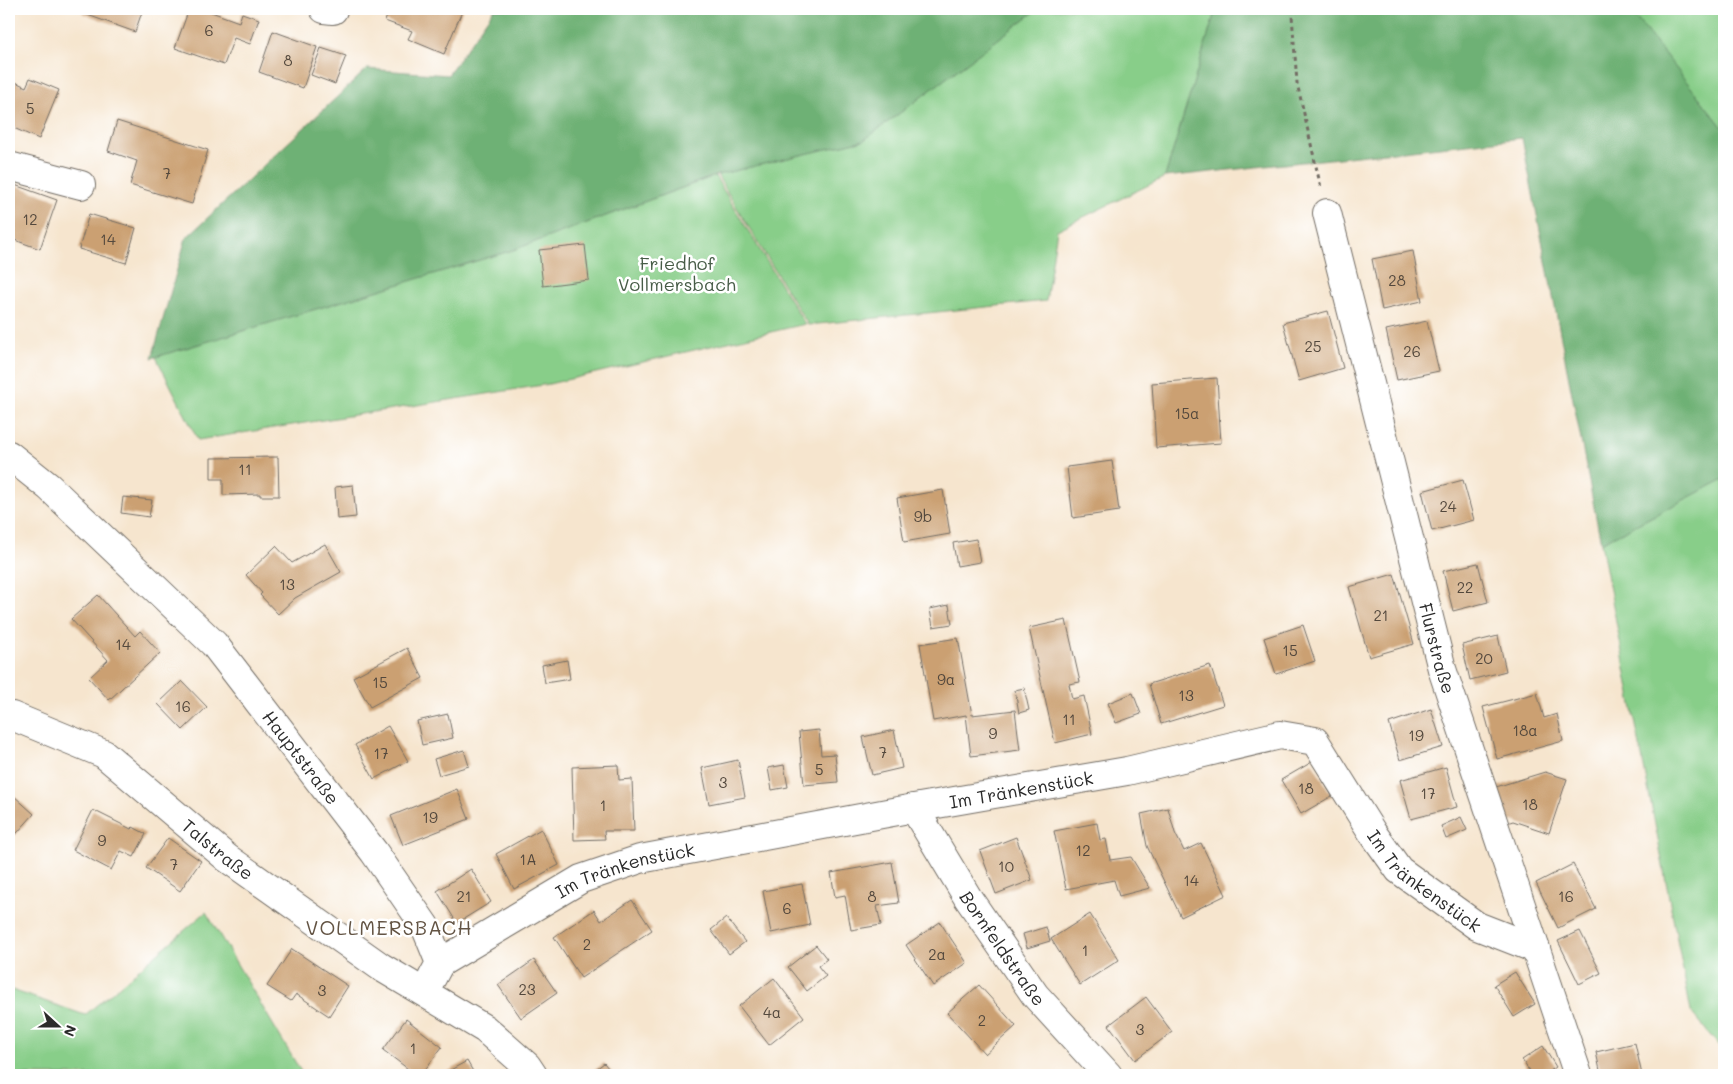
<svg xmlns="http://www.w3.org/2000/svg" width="1733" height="1084" viewBox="0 0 1733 1084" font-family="Mali,sans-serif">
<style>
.green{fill:#88ce89;stroke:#5a7c5a}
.forest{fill:#6eb175;stroke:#4c6e50}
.building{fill:#cba072}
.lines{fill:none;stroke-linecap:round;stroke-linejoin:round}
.minor-casing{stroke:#726c64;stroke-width:30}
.major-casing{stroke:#726c64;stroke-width:30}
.path{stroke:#726c64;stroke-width:3;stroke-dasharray:4 4;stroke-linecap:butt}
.minor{stroke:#fff;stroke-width:28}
.major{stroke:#fff;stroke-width:28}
.labels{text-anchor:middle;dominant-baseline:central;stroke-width:5;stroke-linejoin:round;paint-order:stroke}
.number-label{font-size:15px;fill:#53483d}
.park-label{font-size:18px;fill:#475c47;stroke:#fff}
.street-label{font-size:18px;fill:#2b2b2b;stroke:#fff}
.quarter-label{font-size:20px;letter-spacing:1px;fill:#635444;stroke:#fff}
</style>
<rect width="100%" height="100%" fill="#fff"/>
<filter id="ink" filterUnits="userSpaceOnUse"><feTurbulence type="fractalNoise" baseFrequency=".02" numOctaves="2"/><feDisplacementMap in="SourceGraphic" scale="10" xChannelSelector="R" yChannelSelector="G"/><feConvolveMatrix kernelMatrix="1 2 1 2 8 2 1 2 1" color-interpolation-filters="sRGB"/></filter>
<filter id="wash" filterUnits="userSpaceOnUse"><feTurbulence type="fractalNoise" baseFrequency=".0096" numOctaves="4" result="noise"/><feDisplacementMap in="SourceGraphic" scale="20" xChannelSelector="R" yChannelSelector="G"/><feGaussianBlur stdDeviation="1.12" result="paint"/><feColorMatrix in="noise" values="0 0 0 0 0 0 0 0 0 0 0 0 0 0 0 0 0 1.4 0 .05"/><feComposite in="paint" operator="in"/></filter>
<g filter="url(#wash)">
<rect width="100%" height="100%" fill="#f6e5ce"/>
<path class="green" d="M1038,9h178l-51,168 -108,53 -11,71 -238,24 -91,-150 147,-35z
M1629,9h95v120z
M715,176l90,148 -256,60 -351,56 -42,-83 357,-107z
M1724,479v573l-33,-40 -90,-469z
M206,912l97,163h-292l-2,-2v-84l76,26z"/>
<path class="forest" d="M494,9h544l-174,131 -147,35 -204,75 -361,108 34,-120 181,-169 81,6z
M1216,9h413l95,120v350l-123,64 -79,-405 -357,39z"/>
<g id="blocks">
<path class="building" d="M84,9h59l-8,23 -53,-19z
M189,9h14l36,13 3,-9 17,6 -9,25 -16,-6 -10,27 -49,-17z
M390,9h73l-19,45 -36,-15 4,-8 -27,-10z
M273,31l44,16 -14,41 -44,-16z
M321,48l25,8 -11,28 -24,-9z
M30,78l29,12 -20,49 -30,-13v-47l17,8z
M117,121l91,29 -16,54 -62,-19 7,-24 -29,-10z
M9,183l48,17 -17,49 -31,-11z
M89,214l47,14 -10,35 -47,-14z
M585,245l4,35 -46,6 -4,-36z
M1413,251l9,50 -40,9 -10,-51z
M1328,311l15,57 -44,13 -16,-58z
M1427,321l12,50 -42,9 -11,-50z
M1217,378l4,65 -65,5 -4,-65z
M278,457l1,39h-19v-2l-37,1v-16h-12v-21z
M1112,461l7,50 -46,7 -6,-51z
M1463,480l11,40 -42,11 -10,-40z
M353,485l3,32 -19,2 -2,-32z
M943,490l7,44 -46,8 -7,-44z
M123,497l29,3 -3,17 -28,-4z
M976,539l4,23 -23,4 -4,-23z
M325,544l16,28 -46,26 -17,16 -18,-19 2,-2 -16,-18 30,-29 16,17z
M1478,563l10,39 -35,9 -10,-40z
M1394,574l20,70 -45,13 -20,-70z
M98,595l37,41 5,-5 20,22 -51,47 -20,-22 19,-18 -37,-41z
M949,605l3,19 -19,3 -3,-18z
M1066,620l14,62 -11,2 3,15 12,-3 8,38 -37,9 -26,-115z
M1303,625l12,36 -39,13 -12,-36z
M1498,636l8,35 -36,9 -8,-35z
M958,638l14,77 43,-5 5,40 -49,6 -5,-41 -33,6 -13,-77z
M407,648l16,30 -53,29 -17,-30z
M567,660l3,19 -25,4 -3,-18z
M1210,665l13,40 -62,19 -12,-40z
M182,681l25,26 -24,23 -25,-26z
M1024,688l5,22 -10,3 -4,-23z
M1133,693l8,21 -25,9 -8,-20z
M1537,693l7,25 13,-4 6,27 -66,18 -14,-52z
M1431,709l12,38 -43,13 -11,-37z
M448,714l5,24 -31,7 -5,-24z
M388,726l20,35 -34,18 -19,-34z
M819,730l2,25 14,-1 3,28 -34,3 -5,-53z
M894,730l8,38 -30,7 -9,-38z
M464,750l5,16 -30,9 -5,-16z
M738,760l7,37 -36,7 -7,-36z
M1312,762l20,34 -31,18 -20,-34z
M618,765l1,15 13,-1 2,52h-30l1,8 -31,1 -2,-73z
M784,765l4,22 -16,3 -4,-22z
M1446,767l11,40 -46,12 -11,-39z
M1545,772l22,7 -18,54 -36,-12 -6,2 -11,-36z
M457,789l12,30 -66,26 -12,-29z
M13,795l21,19 -25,28v-42z
M1168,808l7,25 9,18 17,-8 25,52 -45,22 -34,-71 -6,-32z
M93,810l38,19 2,-2 13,7 -12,23 -13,-6 -10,19 -38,-20z
M1461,817l6,13 -21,9 -5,-13z
M1097,823l3,17 6,-1 4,21 21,-3 19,31 -31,8 -5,-16 -48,9 -12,-58z
M541,829l18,36 -45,24 -18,-35z
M1016,837l16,43 -36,14 -16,-43z
M168,838l33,23 -21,30 -34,-23z
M892,862l7,41 -22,3 4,19 -30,5 -6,-35 -10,2 -4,-24z
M1573,864l23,45 -38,19 -22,-45z
M471,869l20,33 -34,21 -20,-32z
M802,884l8,41 -39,8 -8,-42z
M632,900l20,30 -71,48 -27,-41 40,-27 7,11z
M1090,914l29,46 -39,25 -29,-46z
M726,918l19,24 -16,12 -18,-24z
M940,922l27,41 -34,23 -27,-41z
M1046,927l4,14 -23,7 -4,-14z
M1580,931l21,42 -22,11 -21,-43z
M816,945l11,14 -9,7 8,10 -19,15 -19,-24z
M292,949l56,37 -19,30 -33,-22 -5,7 -24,-15z
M534,960l23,33 -36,25 -23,-33z
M1515,972l20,32 -21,13 -20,-32z
M774,978l30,39 -35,28 -30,-39z
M979,985l37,41 -31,28 -38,-41z
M1146,997l26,35 -37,28 -26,-35z
M406,1019l36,28 -21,28h-5l-33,-25z
M1635,1043l7,32h-41l-5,-23z
M1543,1046l13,21 -12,8h-12l-10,-15z
M467,1061l8,14h-29l-1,-2z
M604,1063l10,12h-26z"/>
</g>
</g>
<g filter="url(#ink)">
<use href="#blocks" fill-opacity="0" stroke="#726c64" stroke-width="1"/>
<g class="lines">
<defs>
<g id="minor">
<path d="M324,9l9,1"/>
<path d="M9,166l72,19"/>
<path id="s1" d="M1327,213l115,456 136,406"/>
<path id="s2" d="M9,455l40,32 165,157 160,208 51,74 15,37 -8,15"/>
<path id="s3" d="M914,808l54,90 67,97 73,80"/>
<path id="s4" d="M440,963l141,-84 59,-20 274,-51 213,-37 153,-36 35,6 57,91 27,38 78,56 59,23"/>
</g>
<g id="major">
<path id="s5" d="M9,716h3l92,38 123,104 154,109 104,62 42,37 6,9"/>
</g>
</defs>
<use href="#minor" class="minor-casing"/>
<use href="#major" class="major-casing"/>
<path class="path" d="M1293,9l-1,6 5,68 24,105"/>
<use href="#minor" class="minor"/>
<use href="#major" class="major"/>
</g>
</g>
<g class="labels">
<g class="number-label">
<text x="209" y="30">6</text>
<text x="288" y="60">8</text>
<text x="30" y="108">5</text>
<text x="167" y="173">7</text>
<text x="30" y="219">12</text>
<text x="108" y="239">14</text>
<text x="1397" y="280">28</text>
<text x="1313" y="346">25</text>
<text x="1412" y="351">26</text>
<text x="1187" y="413">15a</text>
<text x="245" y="469">11</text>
<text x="1448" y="506">24</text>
<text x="923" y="516">9b</text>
<text x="287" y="584">13</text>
<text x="1465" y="587">22</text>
<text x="1381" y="615">21</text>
<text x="123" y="644">14</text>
<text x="1290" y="650">15</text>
<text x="1484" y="658">20</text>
<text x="946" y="679">9a</text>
<text x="380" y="682">15</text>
<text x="1186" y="695">13</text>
<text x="183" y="706">16</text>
<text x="1069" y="719">11</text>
<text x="1525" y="730">18a</text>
<text x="993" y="733">9</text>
<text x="1416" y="735">19</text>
<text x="883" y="752">7</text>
<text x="381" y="753">17</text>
<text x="819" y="769">5</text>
<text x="723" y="782">3</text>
<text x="1306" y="788">18</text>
<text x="1428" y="793">17</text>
<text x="1530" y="804">18</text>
<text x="603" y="805">1</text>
<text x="430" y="817">19</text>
<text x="102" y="840">9</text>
<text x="1083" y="850">12</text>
<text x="528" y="859">1A</text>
<text x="174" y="864">7</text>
<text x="1006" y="866">10</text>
<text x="1191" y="880">14</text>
<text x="464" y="896">21</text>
<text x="872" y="896">8</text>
<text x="1566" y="896">16</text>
<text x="787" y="908">6</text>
<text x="587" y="944">2</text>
<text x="1085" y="950">1</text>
<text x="937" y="954">2a</text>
<text x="527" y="989">23</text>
<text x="322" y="990">3</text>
<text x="772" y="1012">4a</text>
<text x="982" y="1020">2</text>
<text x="1140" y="1029">3</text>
<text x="413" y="1048">1</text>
</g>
<g class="park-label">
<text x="677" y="263">Friedhof<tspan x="677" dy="21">Vollmersbach</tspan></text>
</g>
<g class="street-label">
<text stroke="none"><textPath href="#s1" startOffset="449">Flurstraße</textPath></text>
<text stroke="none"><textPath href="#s2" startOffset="422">Hauptstraße</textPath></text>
<text stroke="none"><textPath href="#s4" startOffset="614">Im Tränkenstück</textPath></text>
<text stroke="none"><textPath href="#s5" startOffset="251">Talstraße</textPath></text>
<text stroke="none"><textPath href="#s4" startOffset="209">Im Tränkenstück</textPath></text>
<text stroke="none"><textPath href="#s4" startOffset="1094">Im Tränkenstück</textPath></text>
<text stroke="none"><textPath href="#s3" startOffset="166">Bornfeldstraße</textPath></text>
</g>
<g class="quarter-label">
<text x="389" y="927">VOLLMERSBACH</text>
</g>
</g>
<rect width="1733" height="1084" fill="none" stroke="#fff" stroke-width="30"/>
<g transform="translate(58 1026) rotate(111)" stroke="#ffffff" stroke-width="4" paint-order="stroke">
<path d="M0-4L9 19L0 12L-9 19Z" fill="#2b2b2b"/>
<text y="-8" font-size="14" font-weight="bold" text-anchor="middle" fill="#2b2b2b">N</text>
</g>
</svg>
